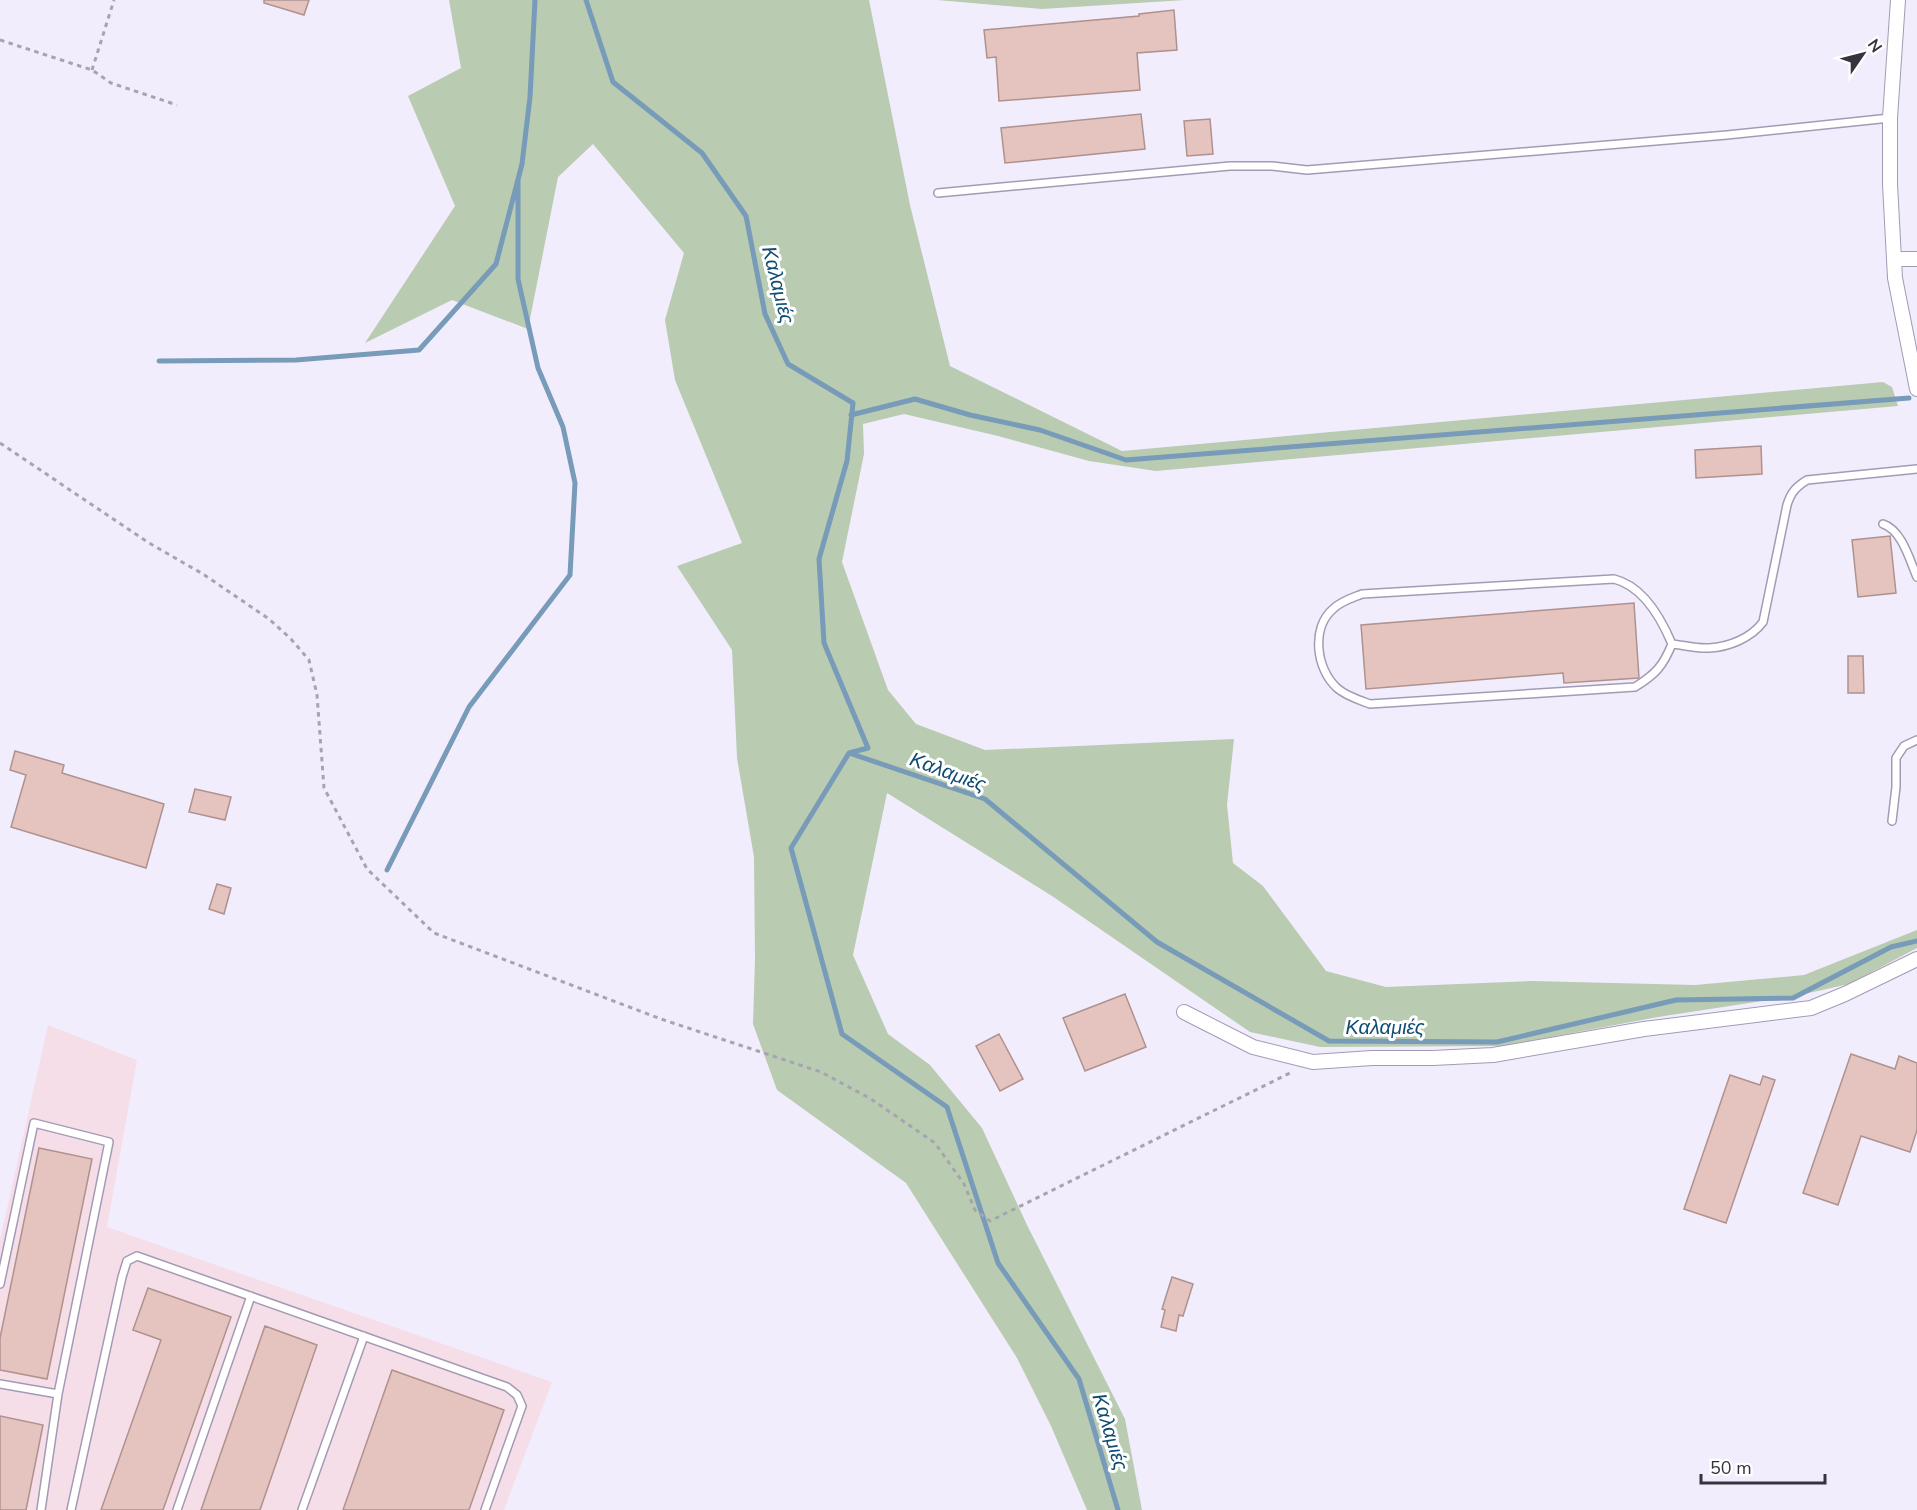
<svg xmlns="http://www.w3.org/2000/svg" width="1917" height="1510" viewBox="0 0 1917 1510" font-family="'Nunito Sans',sans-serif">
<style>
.industrial{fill:#f6dee9}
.green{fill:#b9cbb1}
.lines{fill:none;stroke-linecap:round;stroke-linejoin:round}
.stream{stroke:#779bb8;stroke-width:5}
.building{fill:#e5c4c0;stroke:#af918d;stroke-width:1.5}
.service-casing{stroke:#a39bb5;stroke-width:10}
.minor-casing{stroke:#a39bb5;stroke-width:16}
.path{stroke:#a7a3b1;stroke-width:3;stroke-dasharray:4.5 4.5;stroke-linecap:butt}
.service{stroke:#fff;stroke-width:7}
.minor{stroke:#fff;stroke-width:14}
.labels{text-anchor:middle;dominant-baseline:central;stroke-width:6;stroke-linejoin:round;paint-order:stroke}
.water-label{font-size:20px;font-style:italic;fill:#0f4c73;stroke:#fff}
</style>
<rect width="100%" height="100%" fill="#f2edfd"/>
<path class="industrial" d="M48,1025l89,35 -30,167 445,155 -48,128h-504v-270z"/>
<path class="green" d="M449,0h420l41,205 40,161 172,85 761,-69 9,5 6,19 -742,65 -67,-10 -91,-25 -94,-22 -41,10 1,30 -22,108 46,128 28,34 69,26 249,-11 -7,66 6,58 30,23 63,85 60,16 146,-6 163,4 109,-10 113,-45v18l-68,36 -54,12 -137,21 -156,29 -182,1 -70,-15 -198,-136 -165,-103 -34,162 35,79 42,31 52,63 45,97 98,194 17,91h-55l-36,-84 -34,-68 -111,-175 -129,-93 -24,-66 2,-65 -1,-102 -17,-99 -5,-108 -55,-84 65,-23 -67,-163 -10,-60 19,-67 -91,-109 -35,33 -30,152 -76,-29 -87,43 90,-137 -47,-110 53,-28z
M937,0h248l-143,9z"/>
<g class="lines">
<path class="stream" d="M586,0l27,82 89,71 44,63 19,98 23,50 65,39 -6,58 -28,98 5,84 44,105 -19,5 -58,95 51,186 105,73 51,156 81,116 39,131
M159,361l137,-1 123,-10 77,-86 26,-100 8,-67 5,-97
M851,415l64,-16 55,16 70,15 86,30 783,-62
M849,753l136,46 172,143 172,99 168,1 179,-42 117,-2 98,-51 26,-6
M387,870l82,-163 101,-132 5,-92 -12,-56 -25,-59 -20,-89v-100"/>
</g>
<path class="building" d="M264,0h45l-5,15 -40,-12z
M1174,10l3,40 -40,3 3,37 -141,11 -3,-44 -9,1 -3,-28 155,-14v-2z
M1141,114l4,35 -140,14 -4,-35z
M1210,119l3,35 -26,2 -3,-35z
M1761,446l1,28 -66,4 -1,-28z
M1890,536l6,57 -38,4 -6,-57z
M1634,603l5,75 -75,5 -1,-10 -197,16 -5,-64z
M1848,656h15l1,37h-16z
M15,751l49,14 -2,8 102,31 -18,64 -135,-41 15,-52 -16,-5z
M195,789l36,8 -6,23 -36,-8z
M217,884l14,4 -7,26 -15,-5z
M1125,994l21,53 -61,24 -22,-53z
M999,1034l24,45 -23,12 -24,-45z
M1851,1054l44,15 4,-13 18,7v67l-7,22 -49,-16 -23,69 -35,-12z
M1730,1075l30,10 3,-9 12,4 -49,143 -42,-14z
M39,1148l53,11 -45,220 -47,-9v-32z
M1172,1277l21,7 -10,32 -4,-1 -3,16 -15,-4 4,-17 -3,-1z
M148,1288l83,29 -68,193h-62l60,-170 -28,-10z
M265,1326l52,19 -57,165h-59z
M392,1370l112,40 -35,100h-126z
M0,1416l43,9 -17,85h-26z"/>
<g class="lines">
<defs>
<path id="service" d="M938,193l292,-27h42l35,4 420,-35 163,-17
M1883,524c19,6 27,37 34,53
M1614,579c29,7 47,39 58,65 -9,22 -16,30 -37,43l-265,17c-11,-4 -24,-8 -33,-16 -21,-19 -26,-60 -4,-79 8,-8 19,-11 29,-15z
M1672,644c11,1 25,5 37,4 20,-1 42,-10 54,-26l24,-117c4,-13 9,-18 20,-25l110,-11
M1892,821l4,-34v-29l8,-12 13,-6
M0,1284l34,-161 75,19 -51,252 -17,116
M0,1384l58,10
M71,1510l51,-233 5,-16 10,-5 370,131 10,8 5,11 -37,104
M177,1510l74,-214
M302,1510l62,-174"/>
<path id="minor" d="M1898,0l-8,118v66l5,94 22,111
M1894,259h23
M1184,1012l69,35 60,15 59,-4h61l60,-3 151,-26 167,-21 34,-14 72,-35"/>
</defs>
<use href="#service" class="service-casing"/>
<use href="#minor" class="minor-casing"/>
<path class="path" d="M0,40l92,30 19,13 66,22
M92,70l22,-70
M0,443l149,100 54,31 66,45 22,20 18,21 8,35 7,93 43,81 67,64 227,86 160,53 50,27 64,44 29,41 11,26 15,11 302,-149"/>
<use href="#service" class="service"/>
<use href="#minor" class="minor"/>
</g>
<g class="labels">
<g class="water-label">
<text transform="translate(778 285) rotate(76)">Καλαμιές</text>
<text transform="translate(948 772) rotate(20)">Καλαμιές</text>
<text x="1385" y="1027">Καλαμιές</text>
<text transform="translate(1110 1432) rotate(73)">Καλαμιές</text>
</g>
</g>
<g transform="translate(1863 54) rotate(55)" stroke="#ffffff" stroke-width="4.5" paint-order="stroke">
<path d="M0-4.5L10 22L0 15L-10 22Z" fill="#36333d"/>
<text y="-9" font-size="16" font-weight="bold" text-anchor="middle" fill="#36333d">N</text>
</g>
<path d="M1701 1474v9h124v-9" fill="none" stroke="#36333d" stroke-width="3"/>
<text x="1710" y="1474" font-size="18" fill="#36333d" stroke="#ffffff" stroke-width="4.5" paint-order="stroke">50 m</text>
</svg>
